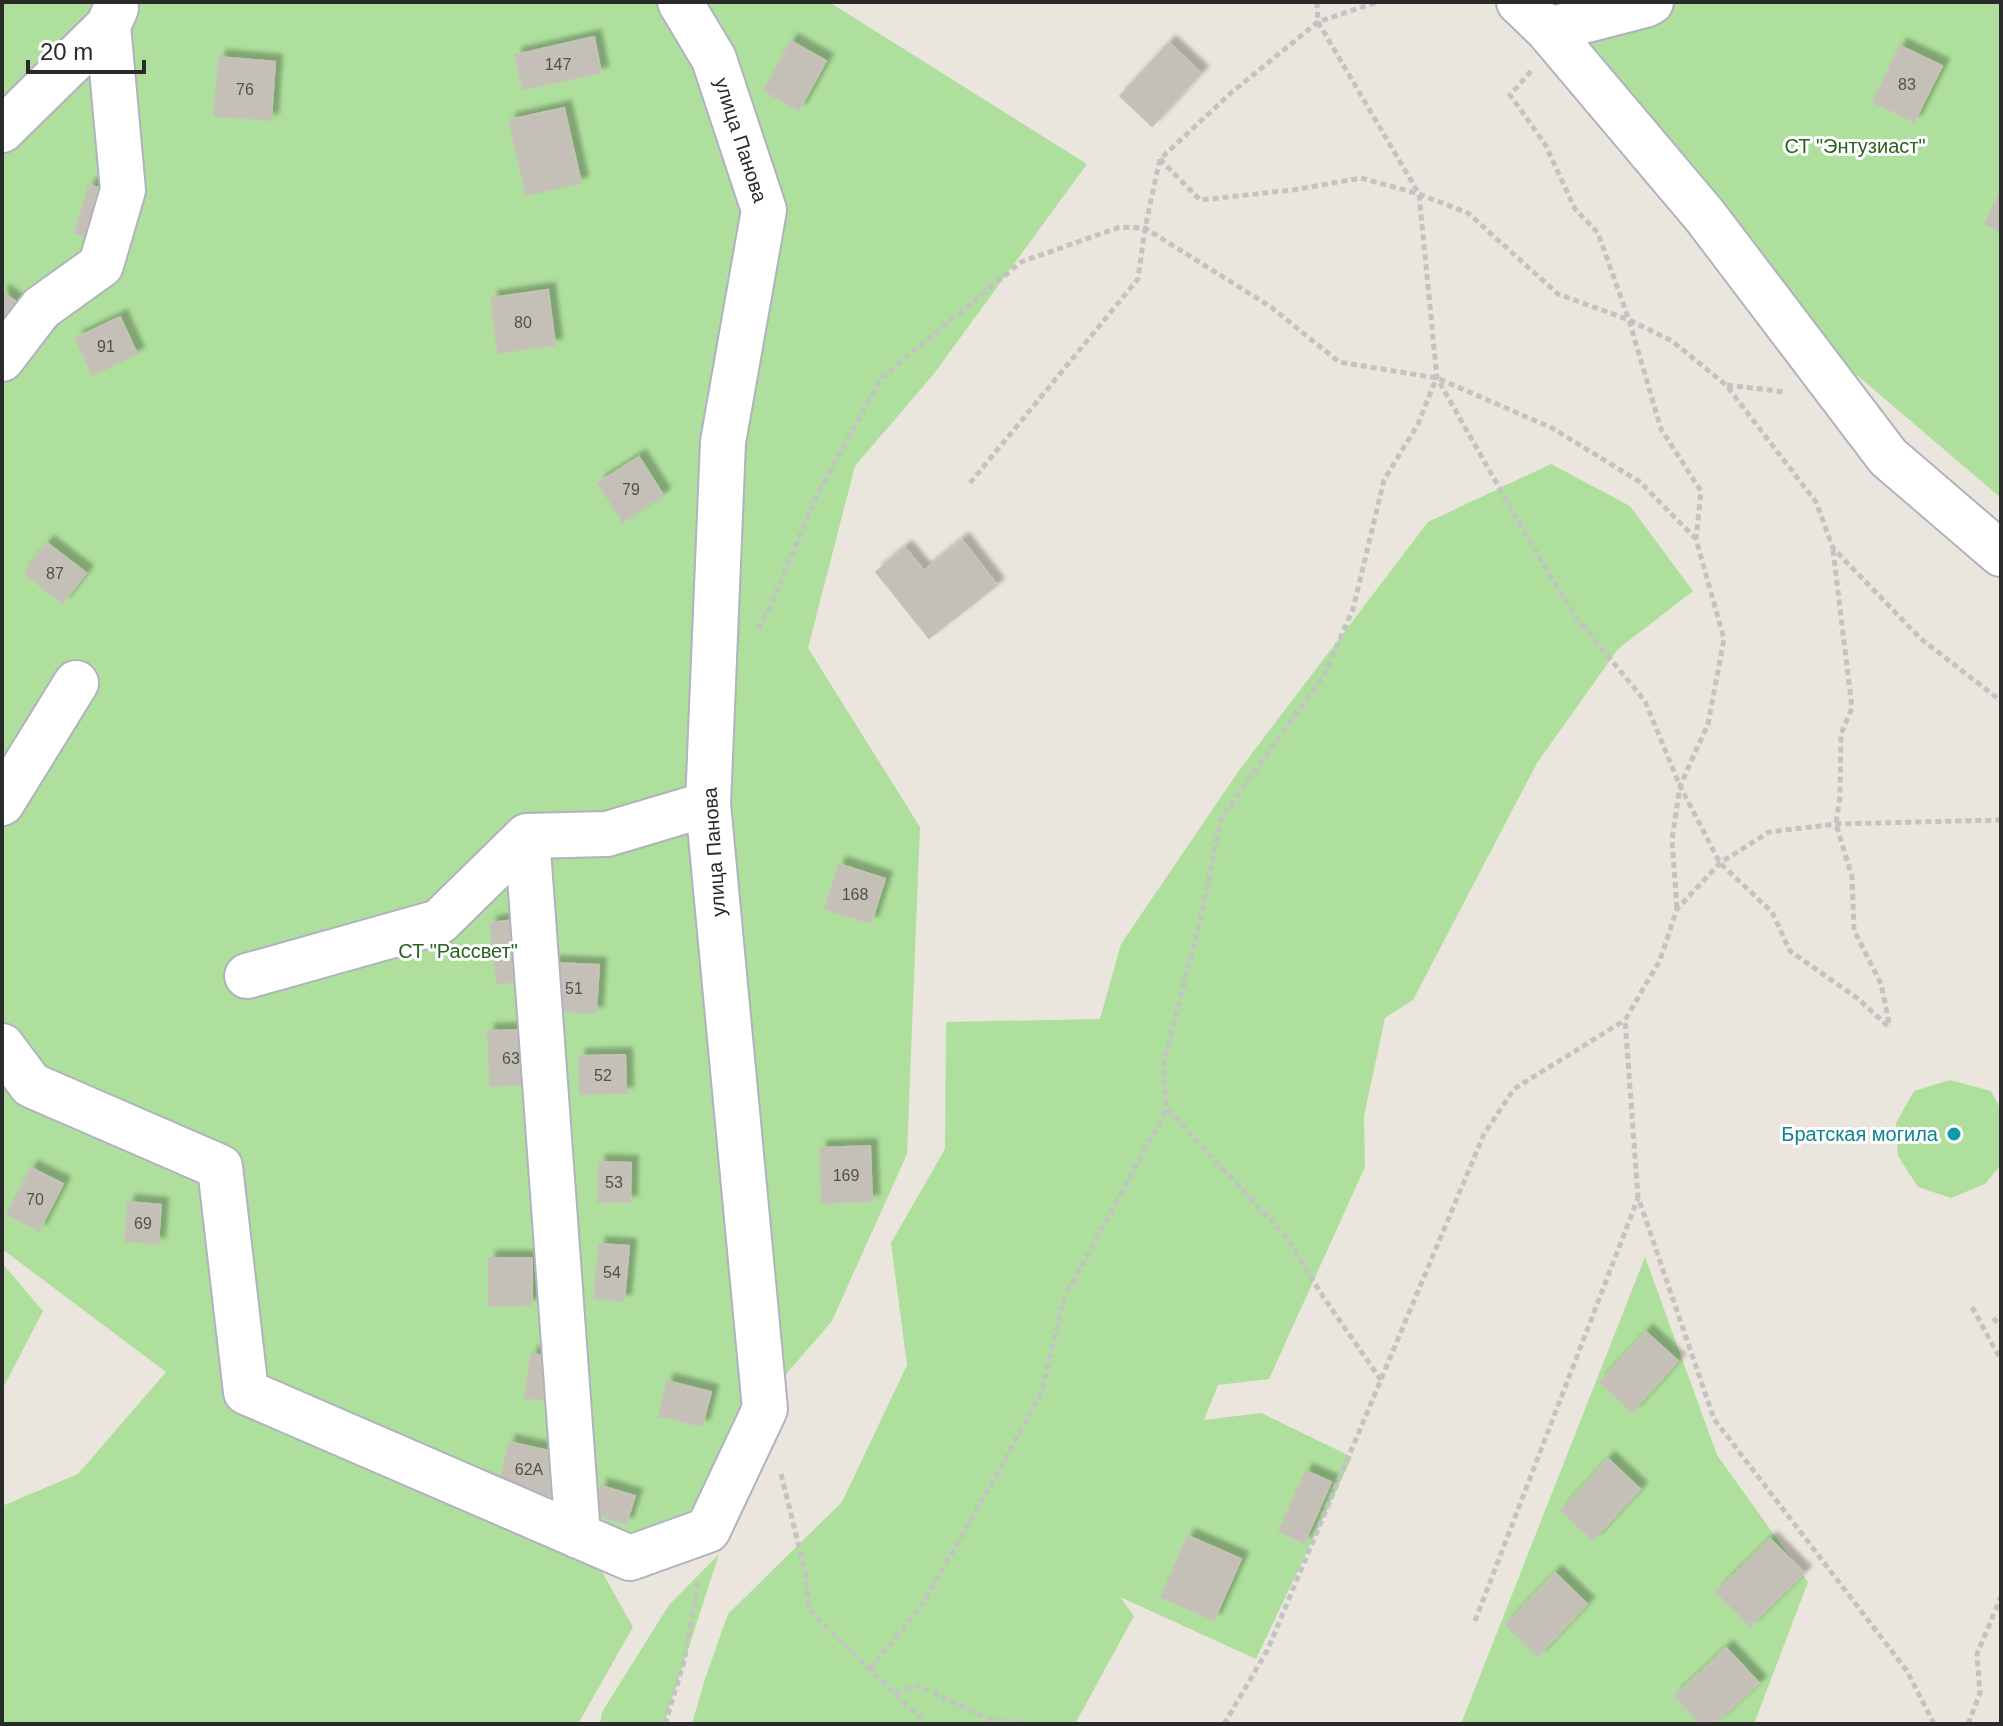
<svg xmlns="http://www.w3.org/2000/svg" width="2003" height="1726" viewBox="0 0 2003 1726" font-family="Helvetica,sans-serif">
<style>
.green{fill:#aedf9c}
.building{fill:#c4c0b8;stroke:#c7c2b7;stroke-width:2;filter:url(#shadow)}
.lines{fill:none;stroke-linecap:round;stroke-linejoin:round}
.minor-casing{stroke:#b0b2bd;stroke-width:48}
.path{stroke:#c3c3c3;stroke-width:5;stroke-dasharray:6 4;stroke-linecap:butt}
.minor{stroke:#fff;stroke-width:44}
.culture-dot{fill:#0f9aa8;stroke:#fff;stroke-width:3}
.labels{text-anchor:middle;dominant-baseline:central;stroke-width:6;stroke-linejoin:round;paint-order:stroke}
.number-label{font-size:16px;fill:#50504e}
.street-label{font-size:20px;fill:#2a2a2a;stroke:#fff}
.park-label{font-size:20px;fill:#27641e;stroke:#fff}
.culture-label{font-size:20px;fill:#0d838f;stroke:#fff;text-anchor:end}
</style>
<defs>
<filter id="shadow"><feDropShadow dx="7" dy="-7" stdDeviation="2" flood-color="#0004"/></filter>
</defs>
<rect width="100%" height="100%" fill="#ebe6dd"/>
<path class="green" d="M2,2h827l258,162 -154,211 -78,91 -47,182 112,179 -13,327 -75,167 -88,102 -69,112 -78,28 36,64 -55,97h-576v-218l76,-32 88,-102 -164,-123z
M1548,2h453v496l-149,-127z
M1551,464l79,42 63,85 -75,58 -81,114 -124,237 -28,18 -21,98 1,51 -96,212 -51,6 -14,35 57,-7 91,44 -96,202 -136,-62 14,19 -59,108h-383l13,-45 23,-65 114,-112 65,-137 -16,-122 54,-94 1,-127 154,-3 21,-75 119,-175 188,-247z
M1950,1080l41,11 10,19v55l-16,19 -34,14 -33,-11 -20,-31 -2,-33 18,-32z
M1645,1257l72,198 91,127 -54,142h-293z
M2,1263l41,48 -41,79z
M719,1554l-55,170h-64l2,-12 67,-107z"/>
<path class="building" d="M594,37l7,36 -78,16 -8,-34z
M791,41l35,20 -27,49 -35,-19z
M1169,43l32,30 -49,53 -32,-30z
M1900,46l42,20 -28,56 -41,-20z
M219,57l56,5 -4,58 -57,-4z
M564,108l17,75 -55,12 -17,-75z
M89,185l26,8 -15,48 -25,-8z
M2001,191v41l-16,-8z
M548,290l7,55 -57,8 -7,-55z
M2,292l26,18 -26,37z
M120,317l17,37 -45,21 -16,-37z
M639,457l24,38 -40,27 -25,-39z
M962,540l35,45 -68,53 -53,-66 29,-24 19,23z
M47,543l39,30 -24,30 -38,-30z
M839,864l46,15 -14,44 -46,-14z
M521,919l7,61 -31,4 -7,-61z
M552,963l47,2 -3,48 -47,-2z
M532,1030l2,54 -44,2 -2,-55z
M625,1055l1,38 -46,1 -1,-38z
M870,1146l2,55 -50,2 -2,-55z
M599,1162l32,1 -1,39h-32z
M31,1168l32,16 -24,47 -32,-17z
M128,1202l33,3 -3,39 -33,-3z
M599,1244l30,2 -5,55 -30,-3z
M489,1258h43v47l-43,1z
M1646,1332l32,29 -46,51 -32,-30z
M531,1354l19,3 -5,43 -20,-2z
M667,1381l44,11 -9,34 -43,-10z
M509,1442l49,11 -10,44 -49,-11z
M1608,1459l32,30 -47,51 -32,-29z
M1306,1471l25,11 -27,61 -25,-12z
M601,1486l34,10 -9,28 -33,-11z
M1188,1536l53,23 -27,61 -53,-23z
M1770,1539l34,34 -54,53 -34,-34z
M1555,1573l32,31 -49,52 -32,-31z
M1726,1648l33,35 -45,41h-13l-26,-28z"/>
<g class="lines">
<defs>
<path id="minor" d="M1519,2l29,28 157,186 183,241 113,97
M1548,30l97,-25 6,-3
M2,130l106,-104 8,-18
M2,359l39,-51 60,-43 22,-75 -15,-164
M2,803l74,-120
M247,976l192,-54 88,-86
M2,1046l29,39 189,82 26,225 384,166 78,-28 57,-121 -57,-605 15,-362 41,-232 -50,-151 -34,-57
M578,1536l-51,-700 80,-2 101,-30"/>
</defs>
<use href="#minor" class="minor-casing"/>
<path class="path" d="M1317,2l1,20 101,172 18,184 85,150 53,88 70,85 35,85 40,77 52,49 18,39 67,47 33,30
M1531,71l-21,24 35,49 30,65 23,24 31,87 32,109 40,62 -5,48 28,100 -16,85 -28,62 -8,54 5,68
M1160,159l40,41 93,-10 68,-12 58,16 49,19 90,81 71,26 43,21 54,44 90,117 17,46 87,90 81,63
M1727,385l58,7
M970,483l168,-204 7,-51 15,-69 72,-67 86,-70 59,-20
M1833,550l19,158 -11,26 -1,62 -4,28 16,53 2,53 27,54 9,43
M758,629l15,-29 44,-105 65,-118 139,-115 99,-35 25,1 126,79 68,55 98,16 115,50 88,54 56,57
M1972,1307l29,53
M1993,1318l8,8
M1381,1380l-61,-88 -33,-54 -120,-129 -4,-43 37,-145 21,-103 103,-143 29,-66 31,-129 34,-56 18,-45
M781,1474l25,101 3,35 117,114
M1475,1621l163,-423
M870,1669l52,-64 79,-138 41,-76 22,-93 103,-189
M895,1693l24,-7 69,33 42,5
M665,1724l19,-62 15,-84
M1224,1724l43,-73 217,-517 30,-45 111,-69
M1934,1724l-27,-53 -193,-252 -76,-222 -13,-177 35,-60 17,-51 43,-46 49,-31 67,-8 165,-4
M1968,1724l12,-31 -3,-39 24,-57"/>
<use href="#minor" class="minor"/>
</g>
<circle class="culture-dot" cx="1954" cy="1134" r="8"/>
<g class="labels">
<g class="number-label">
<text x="558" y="64">147</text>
<text x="1907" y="84">83</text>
<text x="245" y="89">76</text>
<text x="523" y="322">80</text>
<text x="106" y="346">91</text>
<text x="631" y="489">79</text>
<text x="55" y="573">87</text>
<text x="855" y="894">168</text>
<text x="574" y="988">51</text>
<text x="511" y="1058">63</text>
<text x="603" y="1075">52</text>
<text x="846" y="1175">169</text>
<text x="614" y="1182">53</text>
<text x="35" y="1199">70</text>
<text x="143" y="1223">69</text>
<text x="612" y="1272">54</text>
<text x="529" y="1469">62А</text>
</g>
<g class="street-label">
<text transform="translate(741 140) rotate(72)">улица Панова</text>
<text transform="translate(714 852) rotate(-94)">улица Панова</text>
</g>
<g class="park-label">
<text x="1855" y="146">СТ "Энтузиаст"</text>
<text x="458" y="951">СТ "Рассвет"</text>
</g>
<g class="culture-label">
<text x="1938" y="1134">Братская могила</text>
</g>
</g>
<rect width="2003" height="1726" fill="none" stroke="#2a2a2a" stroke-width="8"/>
<path d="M28 60v12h116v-12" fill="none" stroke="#2a2a2a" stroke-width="4"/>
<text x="40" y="60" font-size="24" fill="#2a2a2a" stroke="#ffffff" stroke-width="6" paint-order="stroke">20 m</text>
</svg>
